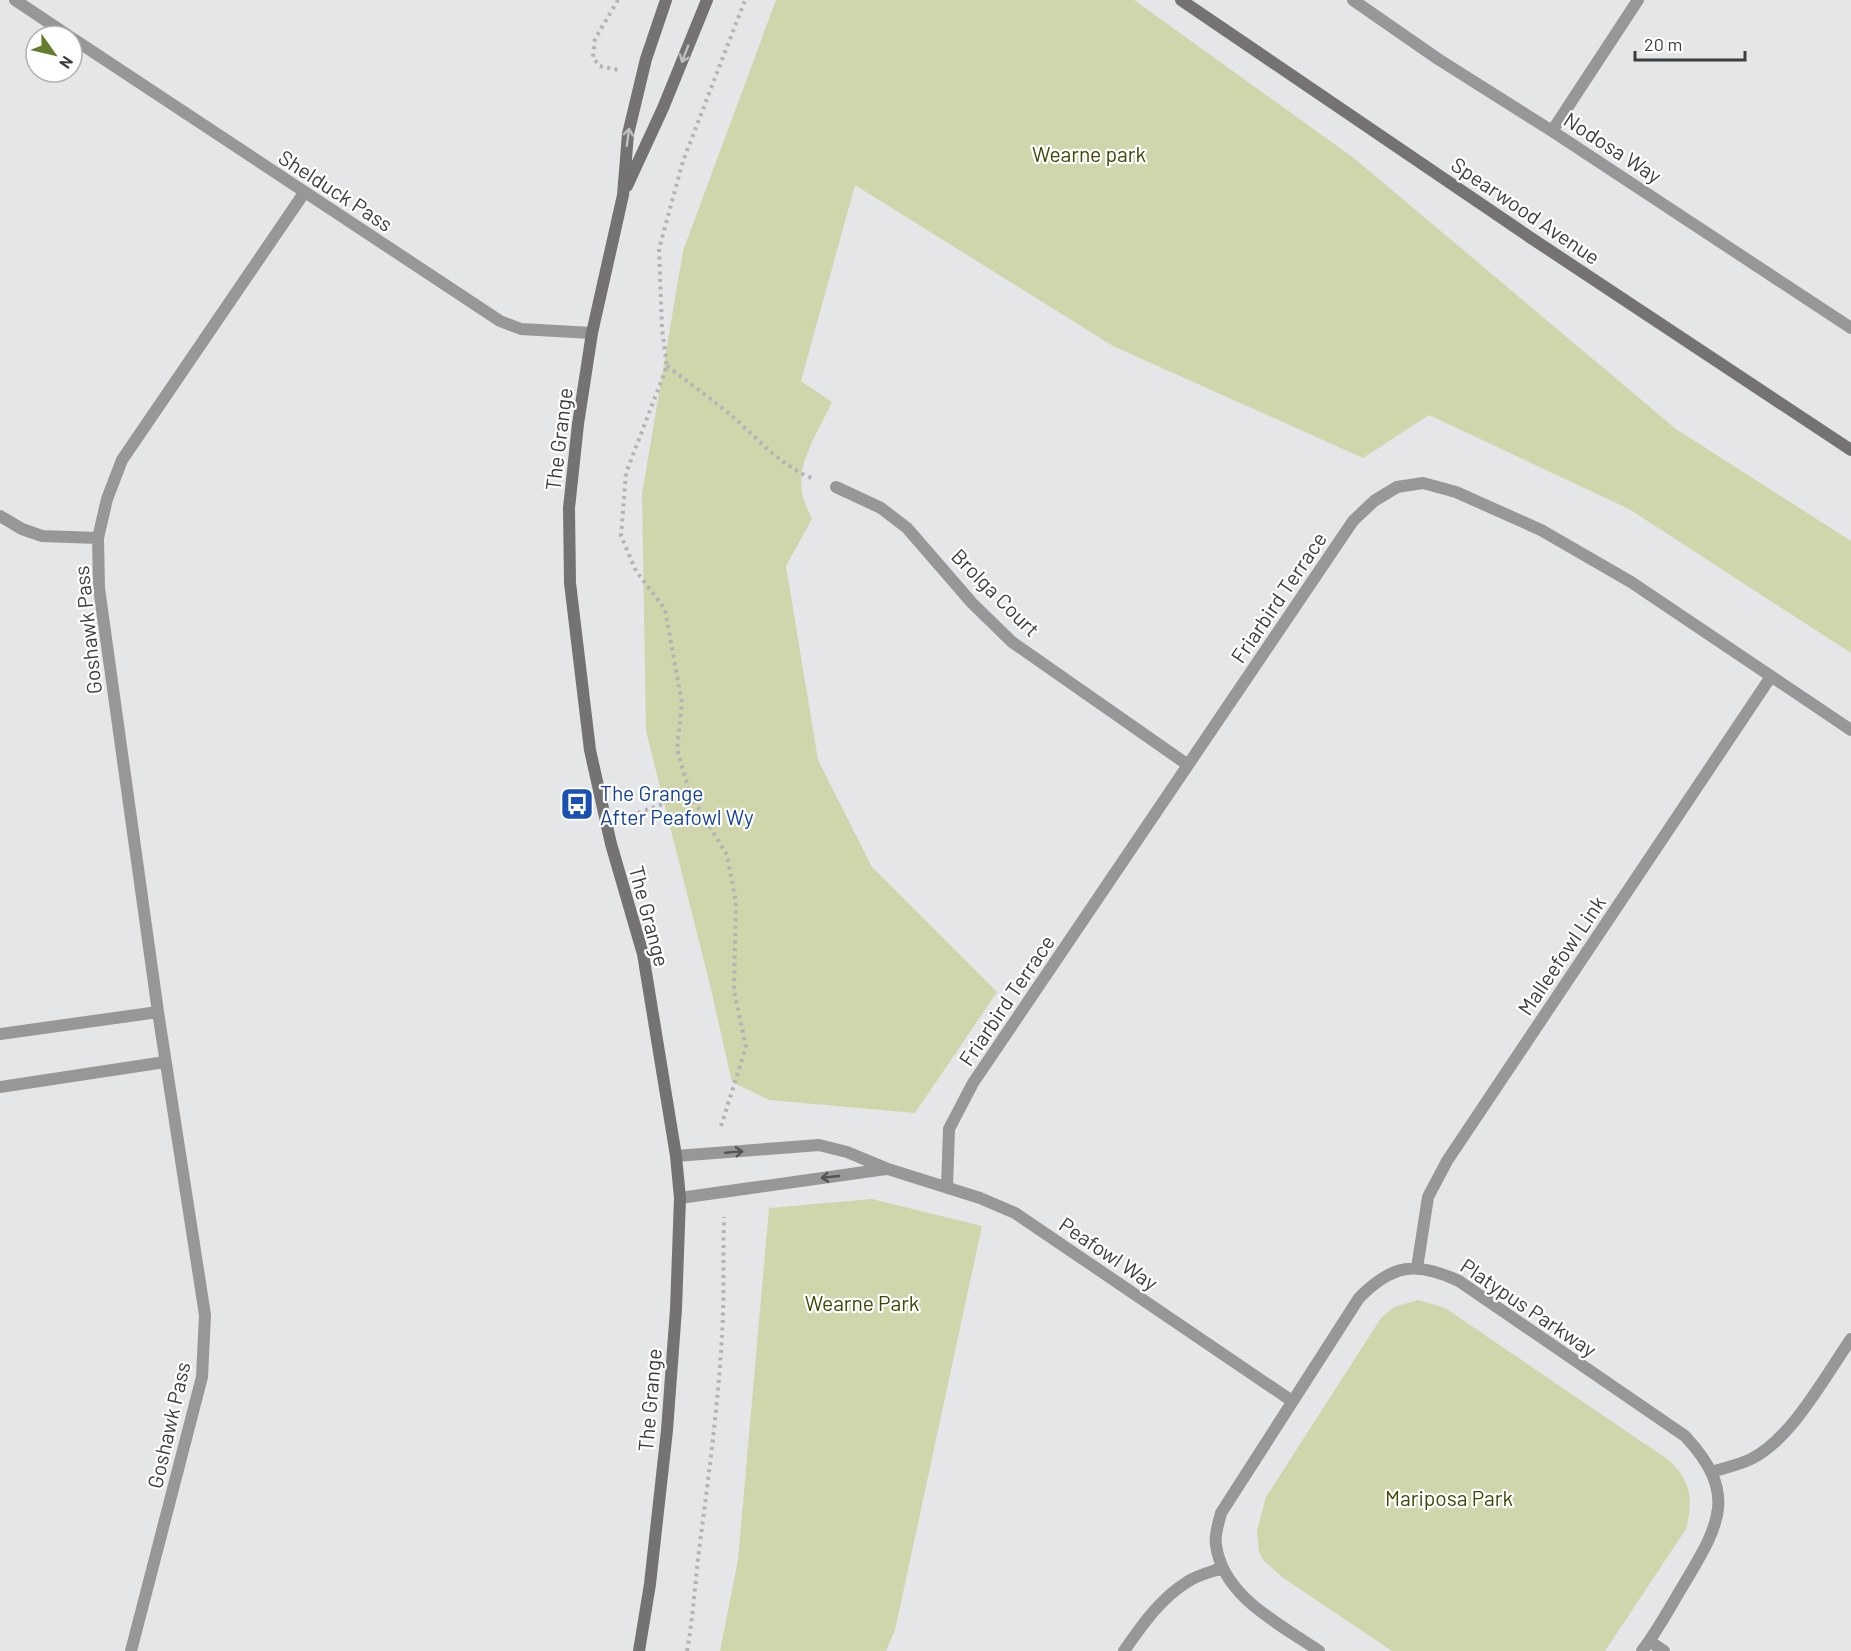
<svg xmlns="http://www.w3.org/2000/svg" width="1851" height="1651" viewBox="0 0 1851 1651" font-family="Barlow,sans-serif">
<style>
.green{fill:#cfd6ac}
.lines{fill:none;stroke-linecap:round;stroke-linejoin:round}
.path{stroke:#b1b3b5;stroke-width:4;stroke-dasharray:3 4.5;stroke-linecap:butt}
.street{stroke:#989798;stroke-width:12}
.secondary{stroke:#747272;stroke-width:12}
.oneway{stroke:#c0c0c0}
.oneway2{stroke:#535454}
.labels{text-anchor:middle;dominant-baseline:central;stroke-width:4.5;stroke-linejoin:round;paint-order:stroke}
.street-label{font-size:21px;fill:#3c3d3e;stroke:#fff}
.park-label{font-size:21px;fill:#404605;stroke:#fff}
.transit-label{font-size:21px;fill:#164399;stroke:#fff;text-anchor:start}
</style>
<rect width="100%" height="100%" fill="#e4e6e8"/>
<path class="green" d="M776,0h358l221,159 321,270 175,112v112l-222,-144 -200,-94 -66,43 -250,-112 -258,-161 -54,196 31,21c-12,27 -38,63 -29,95 2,7 6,15 9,22l-26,47 32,194 54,107 125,125 -82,121 -146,-13 -37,-18 -22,-97 -64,-254 -4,-237 41,-243z
M872,1199l110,27 -87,404 -9,21h-166l18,-91 31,-352z
M1418,1300l27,8 225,153c22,22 23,40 16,68l-81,122h-213l-110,-74 -18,-16 -5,-9 -2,-21 9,-34 115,-179 13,-11z"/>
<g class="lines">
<path class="path" d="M618,0l-23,39 -2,18 6,9 20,4
M667,366c20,15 40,30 59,45 28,23 53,55 88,68
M638,813l52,-19
M721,1126l25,-79 -12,-56 2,-89 -9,-47 -37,-61 -13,-45 5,-46 -17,-94 -29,-38 -15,-35 5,-63 41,-107 -5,-37 -3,-80 24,-88 62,-161
M687,1651c6,-33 8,-67 12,-100 10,-79 21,-158 24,-237 1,-32 0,-65 1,-97"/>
<path class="street" d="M15,0l54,36
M1353,0l85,59 114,72 299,197
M72,38l428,283 21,8 71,4
M1552,131l86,-131
M836,487l45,21 26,20 65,75 40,39 176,123
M0,516l22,13 20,7 56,2
M0,1034l158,-22
M0,1087l165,-25
M676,1156l143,-11 28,7 41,17 92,29 35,15 277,188
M947,1187l2,-58 24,-46 380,-562 21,-20 23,-14 26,-4 33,9 85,38 90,52 220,148
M680,1198l206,-29
M1417,1268l11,-71 19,-36 323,-483
M1711,1472c13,-4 28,-7 40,-13 40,-19 75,-84 100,-120
M1649,1641l15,10
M131,1651l71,-274 3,-62 -47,-303 -59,-424 -1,-50 9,-39 15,-39 182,-267
M1124,1651c18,-26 36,-52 63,-69 10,-7 24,-10 35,-14
M1319,1651c-39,-27 -96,-54 -103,-106 -2,-10 3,-23 5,-32l138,-215c33,-34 57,-37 100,-17l226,155c54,58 34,89 -1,148 -14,23 -26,46 -42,67"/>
<path class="secondary" d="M1181,0l350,238 320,212
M627,186l36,-78 44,-108
M639,1651l11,-67 17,-154 9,-121 4,-111 -4,-42 -33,-202 -32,-110 -21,-94 -20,-167 -1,-75 9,-84 14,-91 31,-138 5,-61 18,-75 20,-59"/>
</g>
<defs><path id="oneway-shaft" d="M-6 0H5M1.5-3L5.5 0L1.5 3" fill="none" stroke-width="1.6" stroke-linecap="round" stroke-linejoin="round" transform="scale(1.5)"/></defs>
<g class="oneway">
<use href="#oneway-shaft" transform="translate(685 54) rotate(111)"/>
<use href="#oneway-shaft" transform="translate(628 137) rotate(-82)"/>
</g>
<g class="oneway2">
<use href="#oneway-shaft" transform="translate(734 1152) rotate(-5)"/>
<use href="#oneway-shaft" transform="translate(830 1177) rotate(174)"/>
</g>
<defs>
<symbol id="bus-square" viewBox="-11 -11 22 22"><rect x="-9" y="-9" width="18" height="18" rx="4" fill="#1a4fb4" stroke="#fff"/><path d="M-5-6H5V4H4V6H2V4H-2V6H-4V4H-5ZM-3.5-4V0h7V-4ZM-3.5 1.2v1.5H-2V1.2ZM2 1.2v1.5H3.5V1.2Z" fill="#fff"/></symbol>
</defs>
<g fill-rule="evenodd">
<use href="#bus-square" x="558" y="785" width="38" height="38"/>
</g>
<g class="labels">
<g class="street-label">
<text transform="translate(1613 147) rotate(33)">Nodosa Way</text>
<text transform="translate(336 190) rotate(33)">Shelduck Pass</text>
<text transform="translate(1526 210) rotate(34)">Spearwood Avenue</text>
<text transform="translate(558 439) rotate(-83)">The Grange</text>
<text transform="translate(996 592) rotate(45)">Brolga Court</text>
<text transform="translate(1278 597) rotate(-56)">Friarbird Terrace</text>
<text transform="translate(87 630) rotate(-96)">Goshawk Pass</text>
<text transform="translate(650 916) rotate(75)">The Grange</text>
<text transform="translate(1561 955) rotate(-56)">Malleefowl Link</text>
<text transform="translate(1006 1000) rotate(-56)">Friarbird Terrace</text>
<text transform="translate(1109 1253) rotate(34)">Peafowl Way</text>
<text transform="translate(1529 1307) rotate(34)">Platypus Parkway</text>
<text transform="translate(649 1400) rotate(-85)">The Grange</text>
<text transform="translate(168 1425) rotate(-77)">Goshawk Pass</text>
</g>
<g class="park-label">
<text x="1089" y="153">Wearne park</text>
<text x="862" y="1302">Wearne Park</text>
<text x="1449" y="1497">Mariposa Park</text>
</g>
<g class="transit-label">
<text x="600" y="792">The Grange<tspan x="600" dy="24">After Peafowl Wy</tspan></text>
</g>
</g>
<g transform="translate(54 54) rotate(124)"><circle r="28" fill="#ffffff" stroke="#b1b1b2" stroke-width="1.5"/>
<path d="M0-4.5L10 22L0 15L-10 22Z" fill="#647c2e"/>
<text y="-9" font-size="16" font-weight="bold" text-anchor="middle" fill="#3c3d3e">N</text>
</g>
<path d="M1635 51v9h110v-9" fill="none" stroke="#3c3d3e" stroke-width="3"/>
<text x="1644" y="51" font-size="18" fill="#3c3d3e" stroke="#ffffff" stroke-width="4.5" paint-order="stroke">20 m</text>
</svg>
